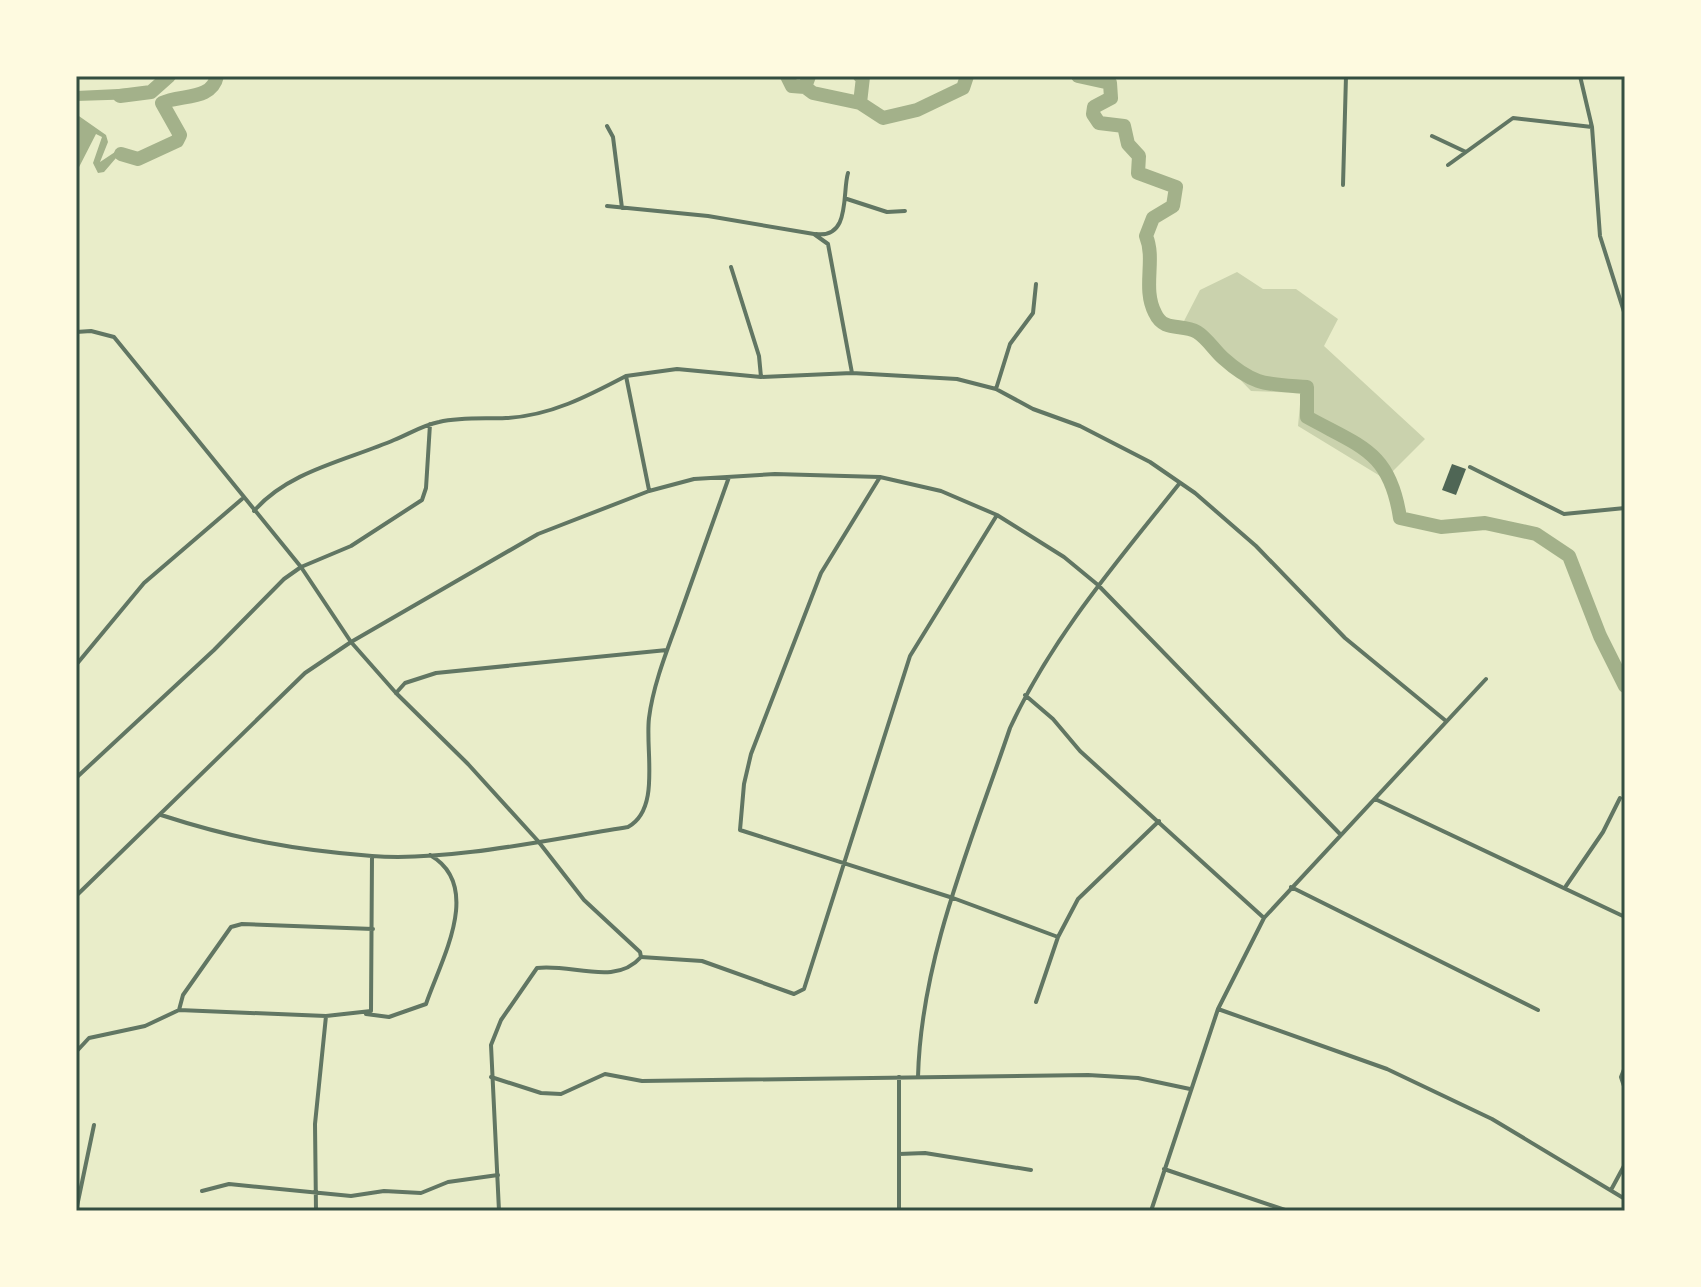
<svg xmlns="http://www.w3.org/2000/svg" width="1701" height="1287" viewBox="0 0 1701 1287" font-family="'DM Sans',sans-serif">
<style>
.green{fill:#cad2ad}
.water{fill:#a3b18a}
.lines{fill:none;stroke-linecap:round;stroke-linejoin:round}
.river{stroke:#a3b18a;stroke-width:14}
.building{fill:#4f6655}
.minor{stroke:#617663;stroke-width:4}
.tertiary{stroke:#617663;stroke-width:4}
.neatline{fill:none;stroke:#344e41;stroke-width:3}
</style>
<rect width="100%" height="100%" fill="#e9edc9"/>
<path class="green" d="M1237,272l26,17h33l42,30 -14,27 101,93 -40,40 -87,-53 3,-33 -50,-2 -67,-70 16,-31z"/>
<path class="water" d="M139,88v11l-63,2v-10z
M76,114l30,21 2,7 -8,20 15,-10 23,7 -14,2 -8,-3 -12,14 -6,1 -5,-10 9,-26 -6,-3 -20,39 3,-43z"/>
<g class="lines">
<path class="river" d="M787,76l5,10 13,1 4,-11
M860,76l3,1 -3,26 23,15 34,-8 46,-22 4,-12
M1078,76l32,7 1,15 -17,9 -1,7 6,9 25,3 4,18 11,12 -1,17 38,14 -3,19 -20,12 -7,18c10,24 -4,52 9,77 9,20 27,10 42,19 10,6 17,18 26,26 31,28 44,26 84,29v30c54,30 83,34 93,101l41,9 44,-4 51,11 33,22 31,80 25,50
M805,87l8,6 47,10
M120,96l31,-4 18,-16
M121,154l17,5 39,-18 3,-6 -18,-32c18,-9 50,-2 55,-27"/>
</g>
<path class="building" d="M1452,464l14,5 -10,26 -14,-5z"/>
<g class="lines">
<path class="minor" d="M1580,76l12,51 8,109 25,79
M607,126l6,11 9,71
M1432,136l34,16
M1448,165l65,-47 79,9
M1343,185l3,-109
M847,199l40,13 18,-1
M607,206l101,10 106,18 14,10 24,129
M816,234c35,5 26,-42 32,-61
M731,267l28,89 2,21
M996,389l14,-45 23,-31 3,-29
M1470,467l94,47 61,-6
M880,477l-59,96 -70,181 -7,30 -4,46 213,68 105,39
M649,490l-23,-114 51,-7 84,8 91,-4 105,6 39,10 37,20 47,17 70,36 45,31 61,53 89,92 101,83
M254,511c34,-40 94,-51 140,-71 15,-6 29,-15 45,-18 23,-5 45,-3 67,-4 44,-2 82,-22 120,-42
M76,665l68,-82 98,-84
M396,693l9,-10 31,-10 231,-23
M1025,695l28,24 27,32 184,167
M76,778l138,-128 70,-71 17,-12 50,-21 71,-46 4,-12 4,-64
M1375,799l250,118
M161,815c74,24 133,35 211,41
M1566,886l37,-54 17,-34
M1291,887l247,123
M76,896l229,-223 46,-31 187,-108 111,-43 45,-12 81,-5 105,3 61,14 56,24 67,42 34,28 242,249
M641,957l61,4 92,33 10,-5 106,-333 87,-141
M1036,1002l22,-65 20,-38 81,-78
M1218,1009l169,60 105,50 133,80
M179,1010l4,-15 48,-68 11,-3 131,5
M366,1014l23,3 37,-13c15,-44 58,-118 4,-149
M76,1052l13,-14 56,-12 34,-16 147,6 45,-5 1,-155c75,6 180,-17 256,-29 33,-18 17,-76 21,-109 4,-32 17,-65 28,-95 17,-49 35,-97 52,-146
M1625,1067l-4,10 4,12
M491,1077l50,16 20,1 44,-20 37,7 446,-6 50,3 52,11
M918,1077c3,-120 54,-236 92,-349 42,-91 107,-166 169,-244
M899,1154l26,-1 106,17
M1164,1169l124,42
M1611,1190l14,-26
M202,1191l27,-7 122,12 33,-5 37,2 27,-11 50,-7
M76,1211l18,-86
M316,1211l-1,-87 11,-108
M899,1211v-134
M1151,1211l67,-202 46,-91 222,-239"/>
<path class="tertiary" d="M76,332l15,-1 23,6 187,230 50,75 45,51 72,71 70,77 46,59 56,52 1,5c-26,30 -70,6 -104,11l-36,52 -10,25 8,166"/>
</g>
<rect width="1701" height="1287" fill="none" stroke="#fefae0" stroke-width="156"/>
<rect x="78" y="78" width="1545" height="1131" class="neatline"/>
</svg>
